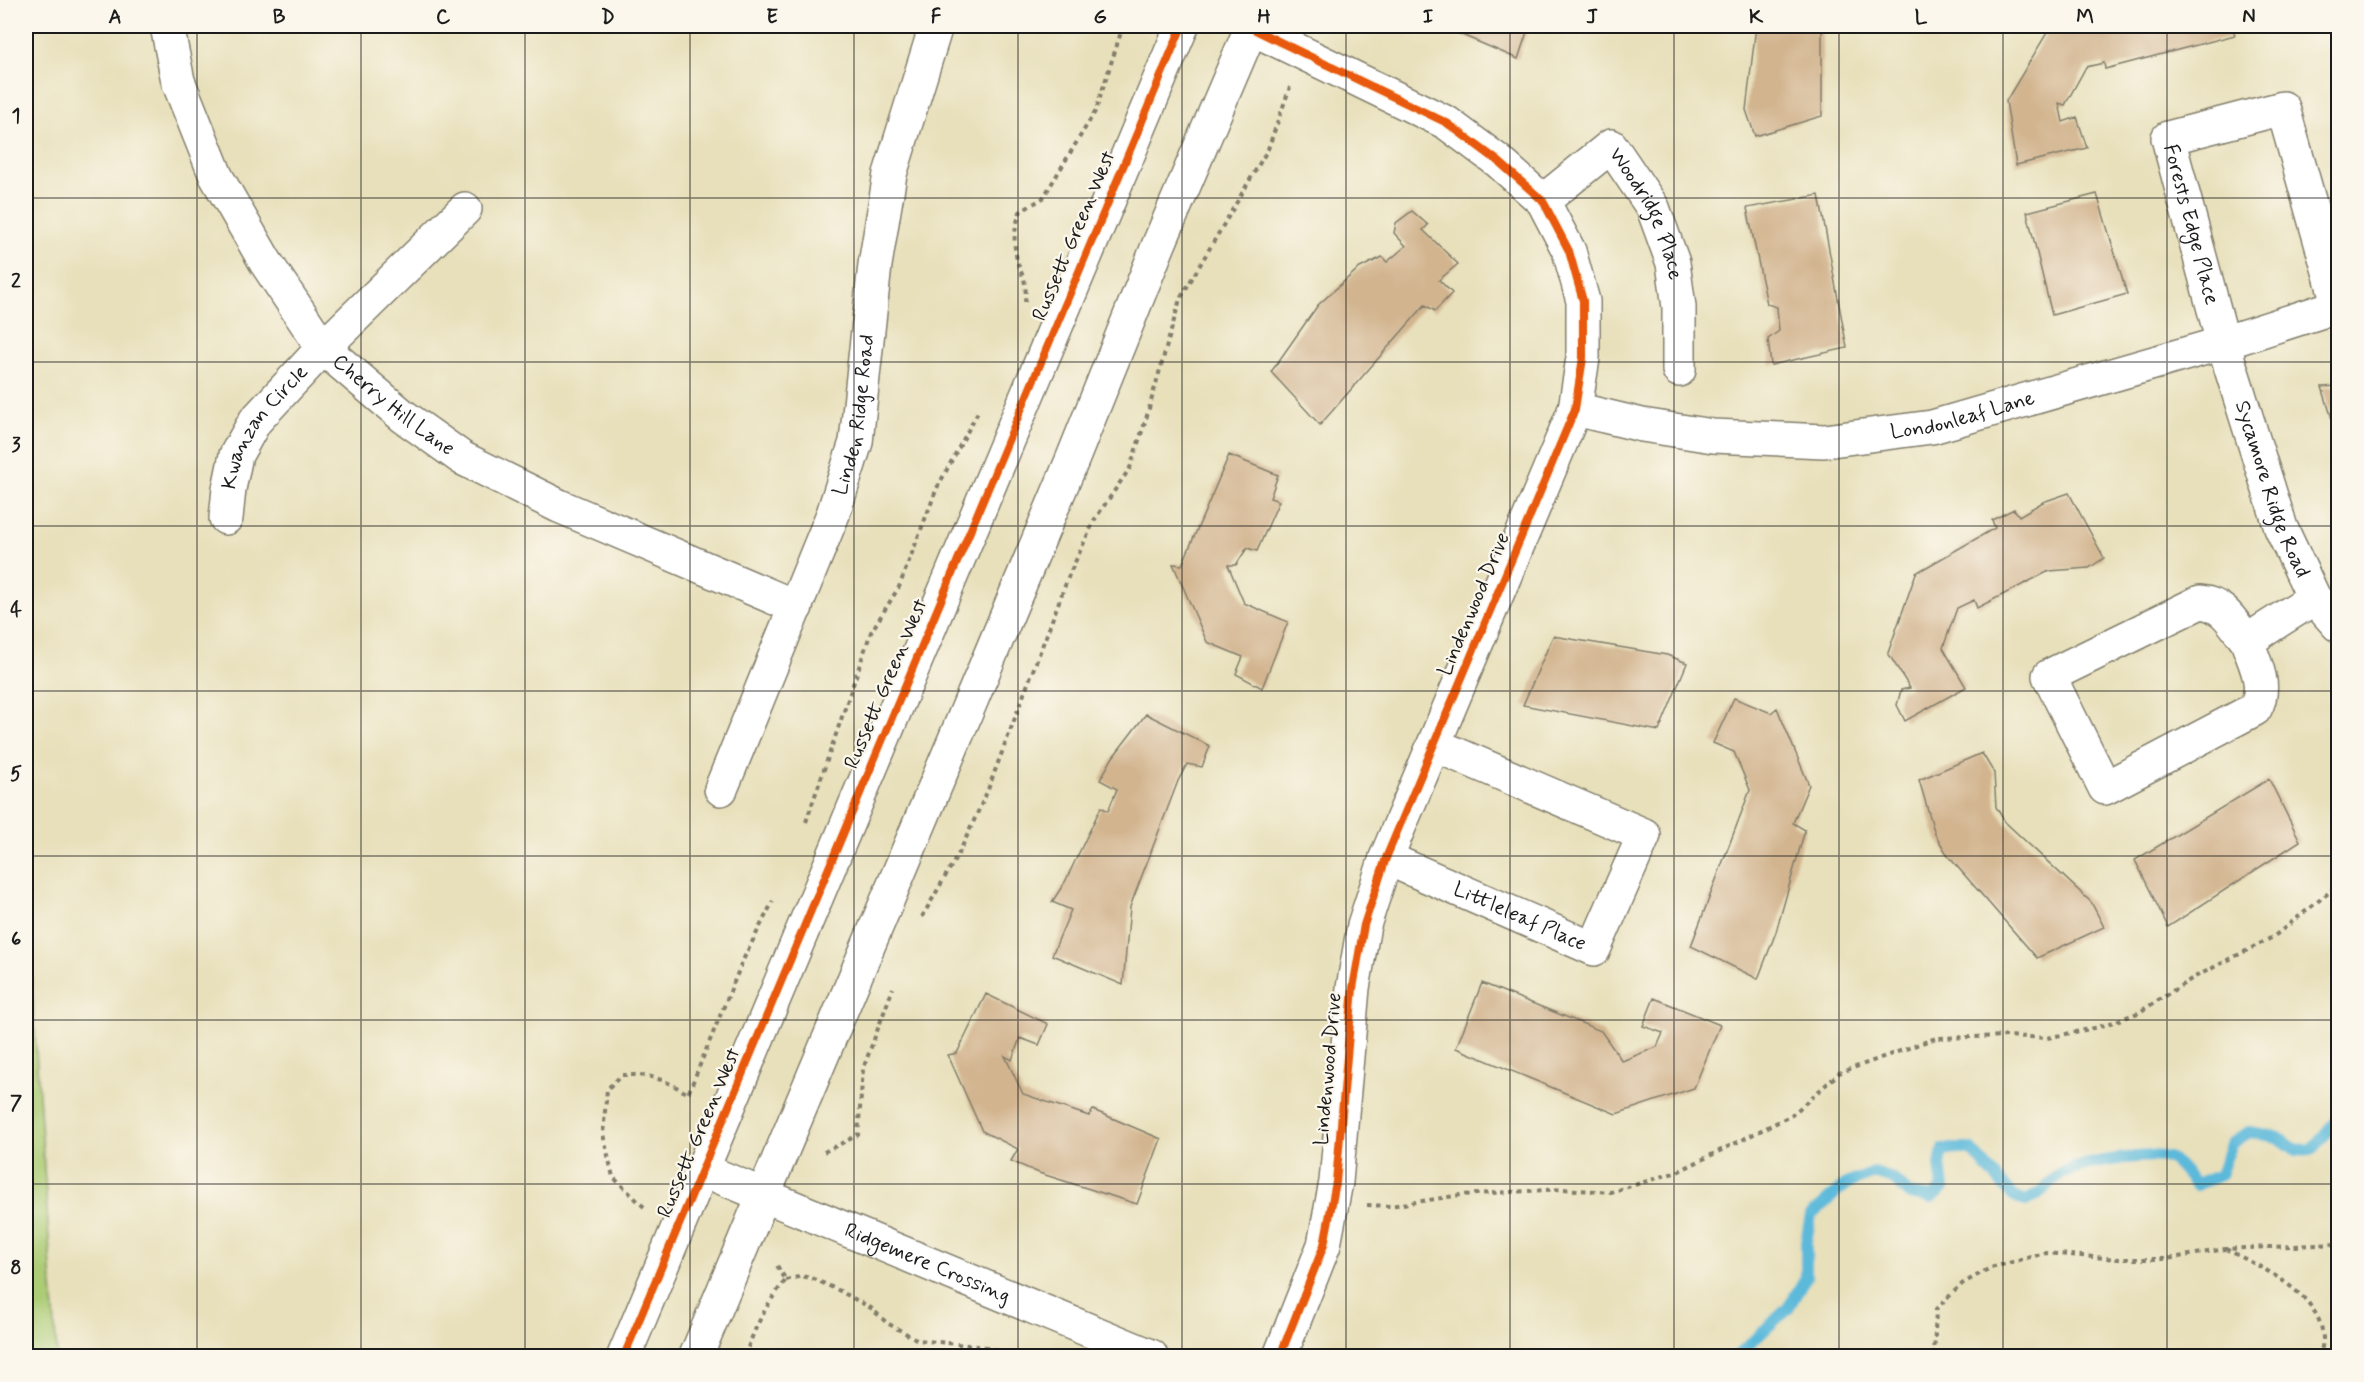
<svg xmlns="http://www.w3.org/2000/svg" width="2364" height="1382" viewBox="0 0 2364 1382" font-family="Mynerve,sans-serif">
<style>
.green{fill:#accc74;stroke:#647448;stroke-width:1.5}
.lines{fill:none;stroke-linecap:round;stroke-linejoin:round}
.stream{stroke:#5cb9da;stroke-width:12}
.building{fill:#d2b48e}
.minor-casing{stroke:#827e6c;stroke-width:36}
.path{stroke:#827e6c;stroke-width:4;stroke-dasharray:4.5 4.5;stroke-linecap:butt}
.minor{stroke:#fff;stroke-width:33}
.cycleway-casing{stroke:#fbf7ec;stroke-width:11}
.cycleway{stroke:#e8590c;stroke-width:8}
.grid{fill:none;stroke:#1c1c1c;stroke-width:1.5;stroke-opacity:0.55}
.labels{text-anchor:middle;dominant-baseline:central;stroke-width:4.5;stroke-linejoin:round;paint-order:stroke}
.street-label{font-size:21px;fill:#1c1c1c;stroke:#fbf7ec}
.neatline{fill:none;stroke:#1c1c1c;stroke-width:2}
.grid-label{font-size:20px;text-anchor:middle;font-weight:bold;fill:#1c1c1c}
</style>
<rect width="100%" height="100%" fill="#fbf7ec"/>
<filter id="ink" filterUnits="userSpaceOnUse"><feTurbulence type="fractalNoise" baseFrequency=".0167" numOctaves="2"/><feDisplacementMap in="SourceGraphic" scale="12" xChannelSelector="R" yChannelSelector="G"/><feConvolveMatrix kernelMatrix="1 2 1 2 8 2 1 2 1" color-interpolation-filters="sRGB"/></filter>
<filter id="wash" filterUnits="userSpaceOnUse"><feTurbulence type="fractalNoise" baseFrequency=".008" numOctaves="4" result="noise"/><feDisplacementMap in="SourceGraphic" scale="24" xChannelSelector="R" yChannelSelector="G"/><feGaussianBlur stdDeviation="1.35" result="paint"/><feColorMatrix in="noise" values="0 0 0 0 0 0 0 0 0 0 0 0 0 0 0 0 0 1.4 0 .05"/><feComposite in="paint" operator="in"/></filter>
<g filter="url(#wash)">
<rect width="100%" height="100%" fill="#e8e0bb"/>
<path class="green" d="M26,905l31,451h-31z"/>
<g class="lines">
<path class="stream" d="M1737,1356l51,-48 18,-31v-35l5,-27 35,-31 28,-11 19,6 17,15 21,4 12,-10 -3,-23 3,-16h27l44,48 12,4c18,-8 23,-19 36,-28 18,-10 90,-22 109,-14 6,3 19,20 25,26l24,-10 11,-31 18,-12 29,5 18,13 17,-1 25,-31"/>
</g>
<g id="blocks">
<path class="building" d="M1449,26h80l-11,33 -70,-30z
M1756,26h63l3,5v85l-67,20 -9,-26z
M2051,26h181l3,9 -130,34 -1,-6 -18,4 -21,38 -6,-2 4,19 14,-5 10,31 -71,17 -10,-64z
M2097,194l30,100 -75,21 -25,-103z
M1819,195l28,153 -76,17 -3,-26 11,-8 -2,-24 -10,-3 -20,-96z
M1412,211l16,14 -5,5 35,34 -19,16 13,13 -17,18 -10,-6 -105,120 -49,-53 47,-67 40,-36 24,-12 5,5 19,-16 -12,-13 2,-10z
M2338,386v52l-16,-51z
M1229,455l49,20 -8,23 9,3 -22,50 -10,-3 -11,17h-8l16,38 44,19 -26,66 -26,-14 7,-17 -36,-15 -34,-78 9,1z
M2069,493l35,65 -15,10 -40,3 -72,37 -3,-8 -17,8 -14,40 23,39 -61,34 -8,-16 4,-15 9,-2 -22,-35 28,-80 79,-45 -3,-8 22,-11 5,7 24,-14z
M1553,636l114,19 20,8 -28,68 -136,-26z
M1734,698l37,15 6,-5 32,77 -16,38 12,7 -29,102 -18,47 -67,-33 59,-156 -16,-38 -21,-9z
M1146,714l64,32 -8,21 -15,-3 -9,17 -48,126 -7,78 -71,-30 19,-45 -19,-8 13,-20 36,-75 7,4 9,-22 -17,-9 13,-23z
M1982,753l12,20 2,34 9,15 86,80 13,25 -67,31 -89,-102 -13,-22 -16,-54z
M2269,779l31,62 -132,86 -33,-67z
M1482,983l119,48 21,30 35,-14 6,-14 -20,-7 11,-28 66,27 -26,63 -78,26 -160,-66z
M986,994l62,30 -9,21 -19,-7 -8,22 -7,-4 18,38 66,22 4,-6 68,29 -24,65 -98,-31 -28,-12 7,-12 -36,-18 -34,-76 9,-2z"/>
</g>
</g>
<g filter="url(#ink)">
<use href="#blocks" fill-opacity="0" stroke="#827e6c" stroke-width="1.5"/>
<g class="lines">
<defs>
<g id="minor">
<path id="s1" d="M167,26l11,55 38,95 49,85 58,87 80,68 59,42 97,48 237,101"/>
<path d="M1247,26l200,97 51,38 45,40 26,50 14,50v57l-8,51 -189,449 -22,67 -11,63 -17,194 -12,63 -44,111"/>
<path id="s2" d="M1543,201l68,-55 42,62 20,55 6,44v63"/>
<path id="s3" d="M2338,303l-55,-195 -115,30 55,205 58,185 33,70 24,27"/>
<path id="s4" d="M1575,409l67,16 71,11 111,5 108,-14 291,-84 115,-37"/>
<path id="s5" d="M226,518l3,-29 7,-34 19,-34 68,-73 142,-139"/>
<path d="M2247,641c8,24 21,44 8,68l-150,79 -56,-112 151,-74c24,2 33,21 47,39l67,-43"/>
<path id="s6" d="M721,789l112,-275 23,-72 19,-177 15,-91 46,-148"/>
<path id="s7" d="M1386,858l208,91 50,-114 -209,-90"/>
<path id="s8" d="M703,1170l448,186"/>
<path d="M624,1356l558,-1330"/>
<path d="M696,1356l377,-898 86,-214 93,-218"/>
</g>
</defs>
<use href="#minor" class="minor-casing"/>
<path class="path" d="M1025,302c3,-26 -5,-25 -9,-47 -3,-15 -1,-28 4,-43l23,-14 53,-88 27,-84
M806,822l65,-190 28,-45 38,-99 42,-78
M922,917l38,-66 27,-59 82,-217 26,-56 35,-51 16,-49 34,-120 88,-150 22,-62
M824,1152l34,-17 5,-66 30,-81
M1367,1205l23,1 71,-11 47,-3 54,-3 49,3 66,-20 115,-57 47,-42 97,-35 72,-2 39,2 52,-11 39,-14 55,-35 80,-41 58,-46 7,-9
M644,1207l-31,-30 -10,-43 4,-45 15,-14c29,-1 42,4 66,19l55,-134 30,-59
M2226,1249c34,18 95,44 97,89 0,6 -2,13 -3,18
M786,1280l16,-4 12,3 26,12 31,17 16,15 31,17 69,7 24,9
M745,1356c9,-27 22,-54 41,-76l-10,-16
M1934,1356l2,-47 26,-25 28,-16 55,-15 73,6h49l58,-10 113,-5"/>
<use href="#minor" class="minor"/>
<defs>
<path id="cycleway" d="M1247,26l200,97 51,38 45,40 26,50 14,50v57l-8,51 -189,449 -22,67 -11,63 -17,194 -12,63 -44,111
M624,1356l558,-1330"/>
</defs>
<use href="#cycleway" class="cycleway-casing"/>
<use href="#cycleway" class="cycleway"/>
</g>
</g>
<path class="grid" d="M197,26v1330M361,26v1330M525,26v1330M690,26v1330M854,26v1330M1018,26v1330M1182,26v1330M1346,26v1330M1510,26v1330M1674,26v1330M1839,26v1330M2003,26v1330M2167,26v1330M26,198h2312M26,362h2312M26,526h2312M26,691h2312M26,856h2312M26,1020h2312M26,1184h2312"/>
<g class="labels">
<g class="street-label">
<text stroke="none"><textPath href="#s2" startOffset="165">Woodridge Place</textPath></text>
<text stroke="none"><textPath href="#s3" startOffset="411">Forests Edge Place</textPath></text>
<text transform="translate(1074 236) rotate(-67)">Russett Green West</text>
<text stroke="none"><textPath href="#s1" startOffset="452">Cherry Hill Lane</textPath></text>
<text stroke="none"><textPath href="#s6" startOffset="399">Linden Ridge Road</textPath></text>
<text stroke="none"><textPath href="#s4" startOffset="393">Londonleaf Lane</textPath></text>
<text stroke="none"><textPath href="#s5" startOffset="102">Kwanzan Circle</textPath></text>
<text stroke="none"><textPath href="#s3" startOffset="688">Sycamore Ridge Road</textPath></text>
<text transform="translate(1474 604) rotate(-67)">Lindenwood Drive</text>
<text transform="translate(886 684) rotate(-67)">Russett Green West</text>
<text stroke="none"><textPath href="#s7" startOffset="146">Littleleaf Place</textPath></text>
<text transform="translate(1328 1069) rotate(-85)">Lindenwood Drive</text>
<text transform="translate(699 1133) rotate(-67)">Russett Green West</text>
<text stroke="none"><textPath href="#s8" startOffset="243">Ridgemere Crossing</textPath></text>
</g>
</g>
<rect width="2364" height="1382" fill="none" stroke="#fbf7ec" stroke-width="66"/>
<rect x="33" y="33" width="2298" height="1316" class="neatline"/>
<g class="grid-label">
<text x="115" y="23">A</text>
<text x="279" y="23">B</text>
<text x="443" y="23">C</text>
<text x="608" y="23">D</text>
<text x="772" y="23">E</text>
<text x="936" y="23">F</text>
<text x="1100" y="23">G</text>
<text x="1264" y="23">H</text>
<text x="1428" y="23">I</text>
<text x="1592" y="23">J</text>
<text x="1756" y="23">K</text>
<text x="1921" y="23">L</text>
<text x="2085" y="23">M</text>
<text x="2249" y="23">N</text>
<text x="16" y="122">1</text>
<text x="16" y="287">2</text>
<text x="16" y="451">3</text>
<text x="16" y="616">4</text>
<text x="16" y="780">5</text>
<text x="16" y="945">6</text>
<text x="16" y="1109">7</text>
<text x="16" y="1274">8</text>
</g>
</svg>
